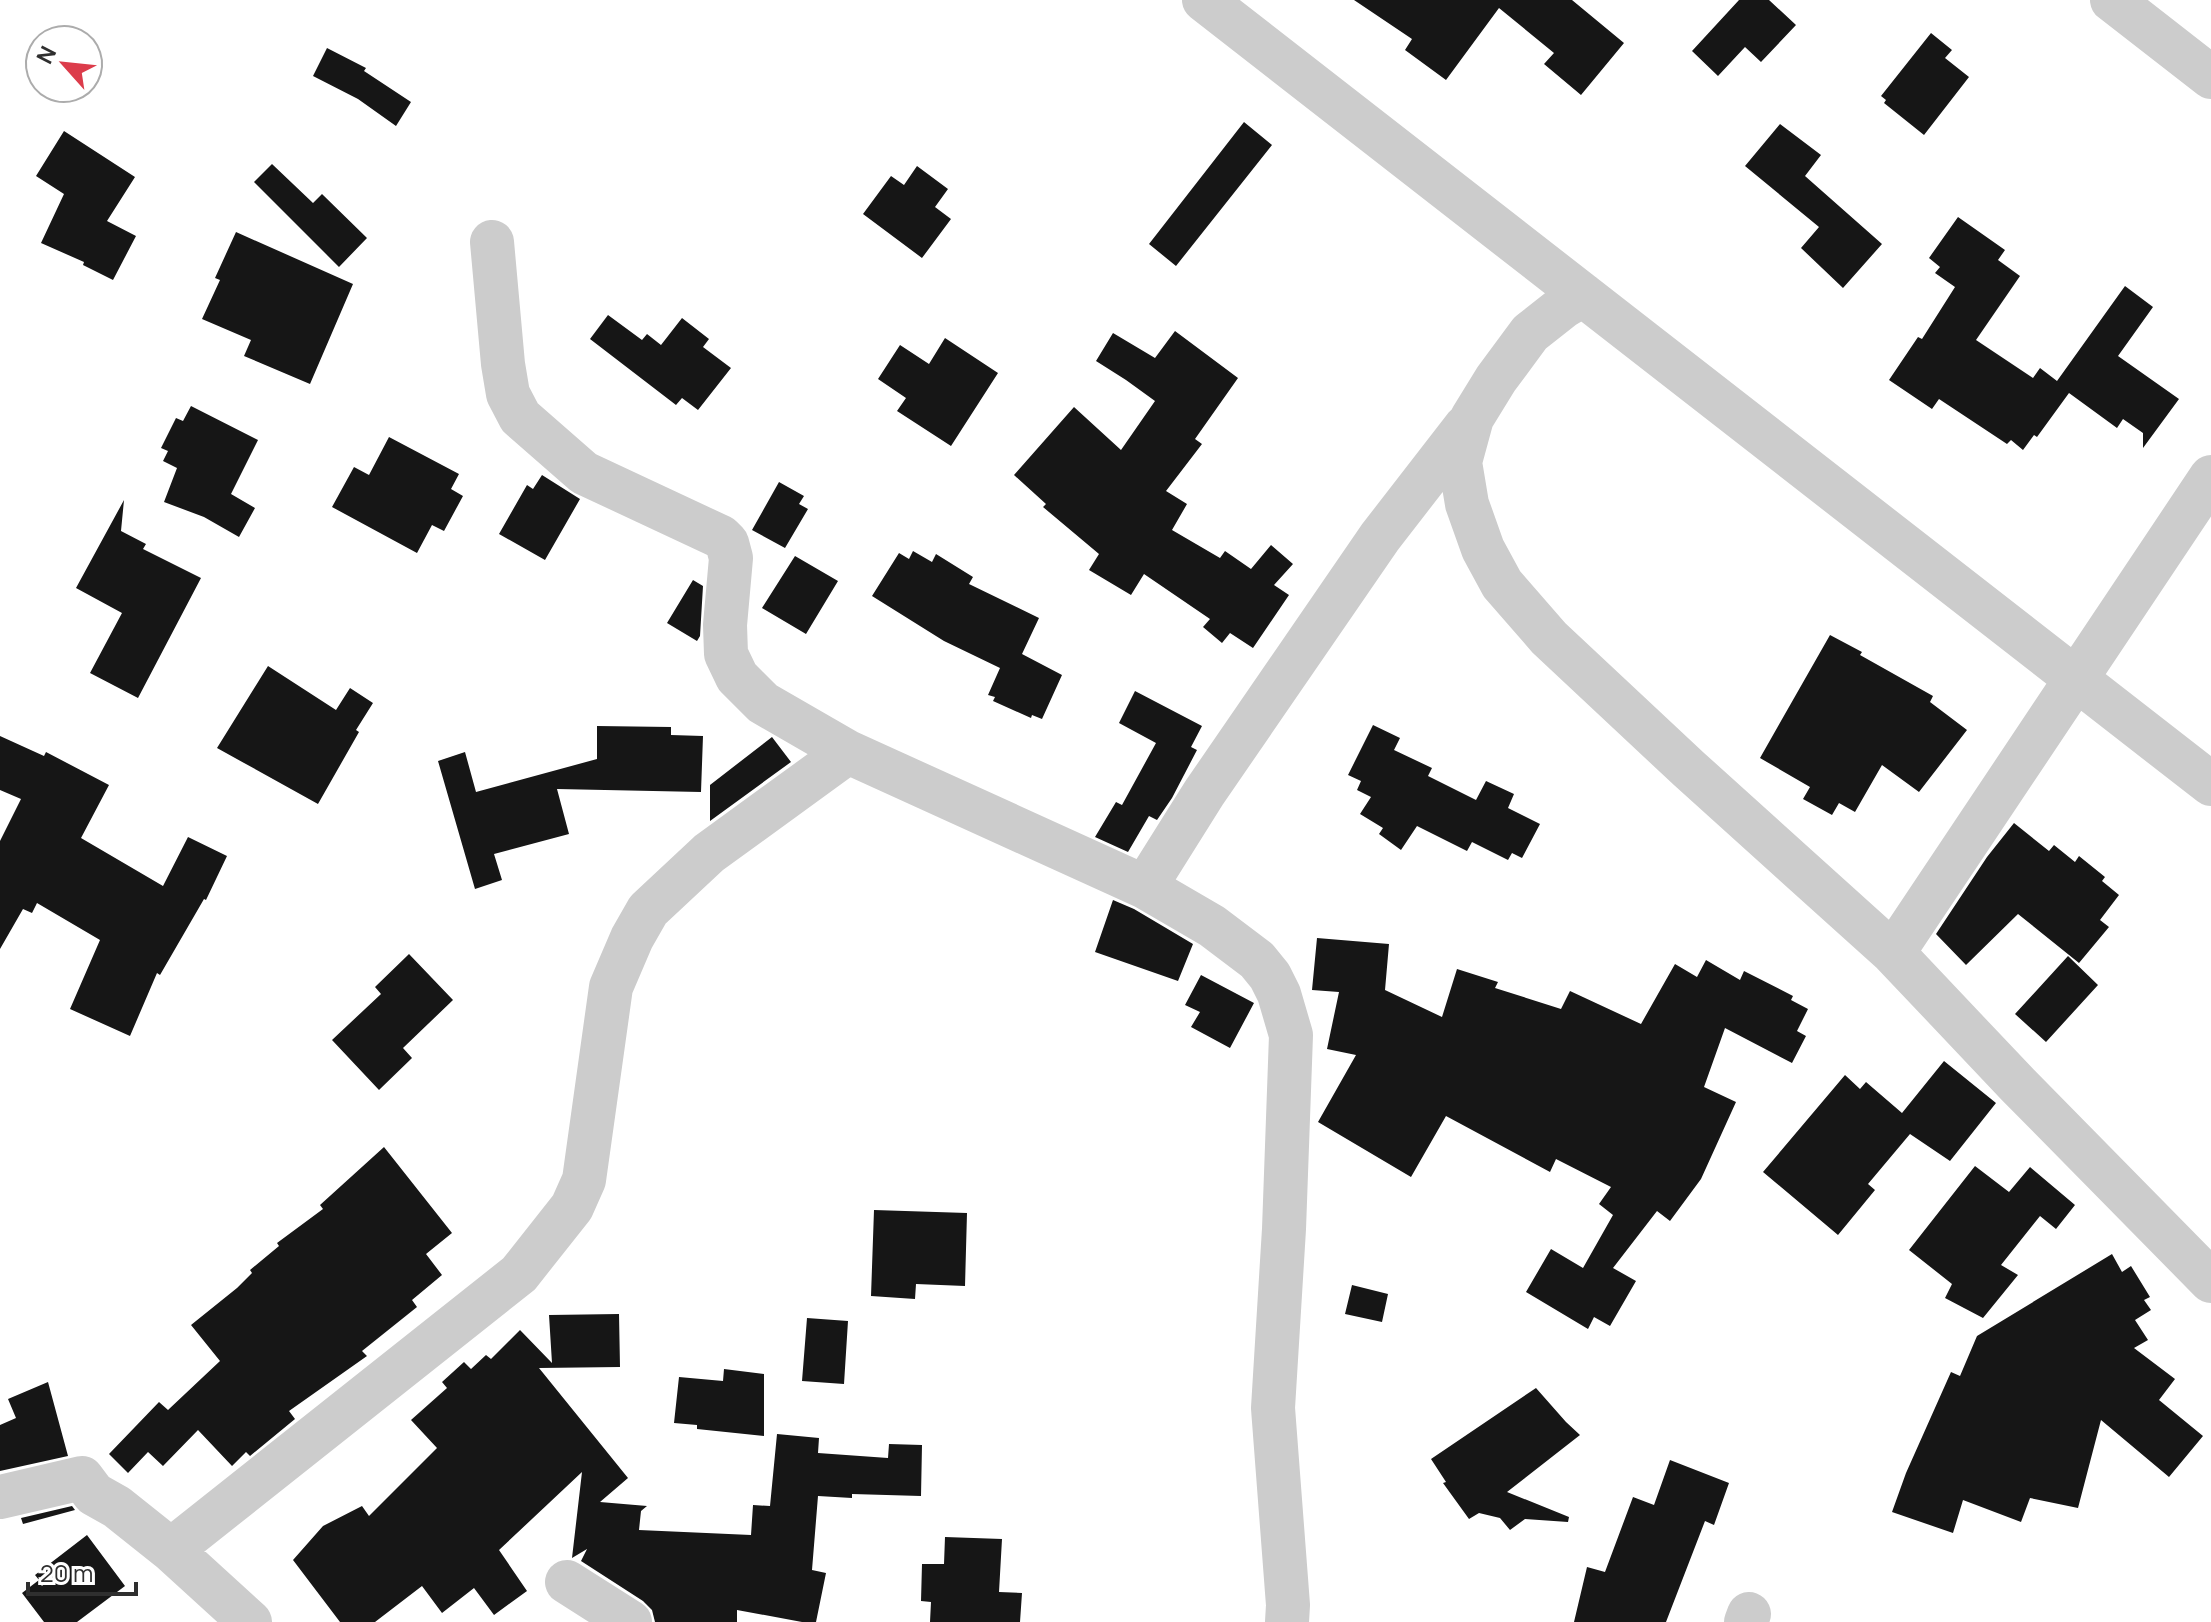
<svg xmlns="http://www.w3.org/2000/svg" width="2211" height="1622" viewBox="0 0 2211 1622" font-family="Manrope,sans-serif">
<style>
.building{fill:#161616}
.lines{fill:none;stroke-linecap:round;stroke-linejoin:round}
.minor{stroke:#ccc;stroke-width:44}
</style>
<rect width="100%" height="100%" fill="#fff"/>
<path class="building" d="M1354,0h218l52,43 -43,52 -37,-31 10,-11 -55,-45 -53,72 -41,-30 7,-11z
M1739,0h30l27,25 -35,37 -16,-15 -27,29 -26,-25z
M1931,33l21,17 -7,8 24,19 -45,58 -40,-32 2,-3 -5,-4z
M327,48l39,20 -2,3 47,31 -15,24 -38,-27 -45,-23z
M1244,122l28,23 -96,121 -27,-22z
M1780,124l41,31 -16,21 77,68 -39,44 -42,-40 18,-21 -74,-61z
M64,131l71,46 -28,44 29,15 -23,44 -30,-15 1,-3 -43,-19 23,-49 -28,-18z
M272,164l41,39 9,-9 45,44 -28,29 -85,-85z
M917,166l31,23 -13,18 16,12 -29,39 -59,-44 28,-38 13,9z
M1958,217l47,33 -7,10 22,16 -44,64 57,38 7,-10 17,13 68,-95 28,21 -35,49 61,43 -36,49v-15l-20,-14 -6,9 -48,-35 -32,44 -3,-2 -11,15 -12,-10 -4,4 -68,-45 -7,10 -43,-29 29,-43 4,2 33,-52 -20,-14 5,-6 -11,-9z
M236,232l117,52 -43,100 -66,-28 7,-16 -49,-21 18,-39 -5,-2z
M608,315l34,25 5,-6 14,11 21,-27 27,21 -6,8 28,21 -33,42 -16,-12 -6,7 -86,-66z
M1175,331l63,47 -43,61 7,5 -36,47 21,13 -15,26 48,28 5,-7 26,18 20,-24 22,19 -19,21 15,10 -36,53 -23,-15 -8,10 -19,-16 7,-8 -66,-45 -13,21 -42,-25 10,-16 -56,-47 3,-3 -32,-29 60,-68 47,43 34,-49 -29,-21 -30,-19 17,-28 42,25z
M945,338l53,35 -47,73 -54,-35 9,-13 -28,-19 22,-34 29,19z
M191,406l67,34 -27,54 24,14 -16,29 -35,-20 -40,-15 13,-34 -14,-7 5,-10 -7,-3 15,-30 7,3z
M389,437l70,37 -8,15 12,7 -19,35 -12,-6 -15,28 -85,-46 22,-40 15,8z
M542,475l38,24 -35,61 -46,-26 28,-49 6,4z
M779,482l25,14 -5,8 9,5 -23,39 -33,-18z
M124,500l-3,31 25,13 -3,5 58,29 -63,120 -48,-25 32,-60 -46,-25z
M913,551l19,11 4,-8 37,23 -4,7 70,34 -17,36 40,21 -20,44 -10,-4 -1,3 -38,-17 2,-4 -7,-2 12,-27 -56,-27 -72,-45 27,-43 10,6z
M795,556l43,25 -32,53 -44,-26z
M693,580l10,6 -3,50 -3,5 -30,-18z
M1830,635l32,17 -2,3 73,41 -3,6 37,28 -48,62 -37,-27 -27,47 -16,-9 -7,12 -29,-16 7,-12 -50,-29z
M268,666l68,44 14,-22 23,15 -17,27 3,2 -41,72 -101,-56z
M1135,691l67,35 -11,21 6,3 -25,48 -15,22 -8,-4 -21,36 -33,-15 21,-35 6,3 34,-62 -37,-20z
M1373,725l27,13 -6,12 38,18 -4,8 48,24 10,-19 28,13 -6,14 32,16 -18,34 -10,-5 -4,7 -36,-18 -5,9 -50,-25 -16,24 -22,-16 4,-6 -23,-14 11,-17 -14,-7 4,-9 -13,-6z
M597,726l74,1v8l32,1 -2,56 -144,-3 12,45 -75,20 8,26 -27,9 -37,-128 27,-9 11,40 121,-33z
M0,736l44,20 2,-4 63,33 -28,53 82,48 25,-49 39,19 -21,44 -2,-1 -44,76 -3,-2 -27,63 -60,-27 30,-69 -63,-37 -5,10 -9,-4 -23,40v-108l21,-42 -21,-9z
M772,737l19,25 -81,59v-36z
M2014,823l35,28 5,-6 21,17 4,-6 26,21 -3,4 17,14 -19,25 9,7 -30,36 -61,-49 -52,51 -30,-31 51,-77z
M1113,900l21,9 59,35 -15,37 -83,-29z
M1317,938l72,6 -4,46 57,27 15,-48 41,13 -3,6 66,21 9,-18 71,33 34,-60 22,13 9,-17 34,20 4,-9 49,25 -2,4 17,9 -11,22 9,5 -14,27 -67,-35 -21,59 32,15 -35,77 -31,42 -13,-10 -44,57 23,13 -26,45 -16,-9 -6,12 -62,-37 25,-43 32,19 30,-53 -14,-11 12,-17 -55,-28 -6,13 -104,-56 -35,61 -93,-55 38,-67 -29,-6 12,-57 -27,-2z
M409,954l44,46 -50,48 9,10 -33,32 -47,-50 49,-46 -6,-7z
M2068,956l30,29 -52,57 -31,-28z
M1201,975l53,28 -24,45 -39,-21 9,-15 -15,-7z
M1944,1061l52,42 -46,58 -40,-27 -42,50 7,6 -37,45 -75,-63 82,-97 15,14 6,-7 36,31z
M384,1147l68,86 -26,21 16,21 -30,25 5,7 -55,44 5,5 -78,55 6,8 -45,37 -4,-4 -14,14 -34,-36 -35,36 -15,-14 -20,21 -19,-19 50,-52 9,8 52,-49 -29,-36 46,-37 15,-15 -2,-3 29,-24 -2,-3 46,-34 -3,-4z
M1975,1166l34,26 21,-25 45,38 -19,24 -16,-13 -39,49 17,10 -35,43 -38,-20 7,-14 -43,-34z
M874,1210l93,3 -2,73 -49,-2 -1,15 -44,-3z
M2112,1254l10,18 9,-6 19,31 -6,3 7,10 -16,10 13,20 -14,8 41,31 -16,21 44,36 -34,41 -68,-57 -23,88 -48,-10 -9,24 -58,-22 -10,33 -61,-21 14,-39 45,-101 9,4 17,-40z
M1352,1285l36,9 -6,28 -37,-8z
M619,1314l1,53 -81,1 89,110 -28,24 47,4 -6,5 -2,19 112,5 2,-30 17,1 7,-72 42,4 -1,15 70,5 1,-14 33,1 -1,51 -69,-2v4l-34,-2 -6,74 14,3 -10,49h-14l-65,-12v12h-82l-3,-12 -9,-9 -62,-40 6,-12 -15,9 10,-86 -83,78 28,41 -33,24 -20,-27 -32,25 -20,-27 -47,36h-35l-47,-62 30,-34 39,-20 7,10 68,-68 -26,-28 36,-32 -5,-6 22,-20 7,7 15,-14 5,4 29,-29 32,33 -3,-48z
M807,1318l41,3 -4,63 -42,-3z
M724,1369l40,5v62l-67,-7v-4l-23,-2 5,-46 44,4z
M48,1382l20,74 -68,15v-46l16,-7 -8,-19z
M1536,1388l30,34 14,13 -73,57 62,25 -1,5 -43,-3 -15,11 -10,-12 -21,-5 -10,6 -26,-36 3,-1 -15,-23z
M1670,1460l59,23 -15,42 -9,-4 -39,101h-92l13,-55 18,5 28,-75 21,8z
M72,1506l3,4 -52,14 -2,-6z
M87,1535l38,51 -48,36h-33l-22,-29 17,-13 -4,-5z
M945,1537l57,2 -3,53 23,1 -2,29h-90l1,-20 -10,-1 1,-37h22z"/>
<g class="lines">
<path class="minor" d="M1204,0l1007,784
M2112,0l99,77
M492,242l11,122 5,30 12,23 64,56 137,64 6,6 4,15 -6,67 1,29 11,23 26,26 85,49
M1583,295l-20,12 -33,26 -34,46 -24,39 -12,44 7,42 16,45 19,35 47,54 140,131 204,184 125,132 193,196
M1145,887l59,-94 176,-256 86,-111
M1893,953l318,-476
M0,1497l82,-19 12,16 23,13 54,43 79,72
M171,1550l348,-276 53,-67 12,-27 27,-193 21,-49 16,-28 61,-57 139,-101 297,135 67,39 45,34 13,16 9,18 12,41 -7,194 -11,179 15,197 -1,17
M567,1582l63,40
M1746,1622l3,-8"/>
</g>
<g transform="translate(64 64) rotate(297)"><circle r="38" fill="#ffffff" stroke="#acacac" stroke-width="2"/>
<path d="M0-6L14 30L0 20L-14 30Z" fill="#dc3c4b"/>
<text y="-12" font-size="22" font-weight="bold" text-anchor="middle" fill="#2f2f2f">N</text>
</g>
<path d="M28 1582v12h108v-12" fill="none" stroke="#2f2f2f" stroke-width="4"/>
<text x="40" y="1582" font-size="24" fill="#2f2f2f" stroke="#ffffff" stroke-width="6" paint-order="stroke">20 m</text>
</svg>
